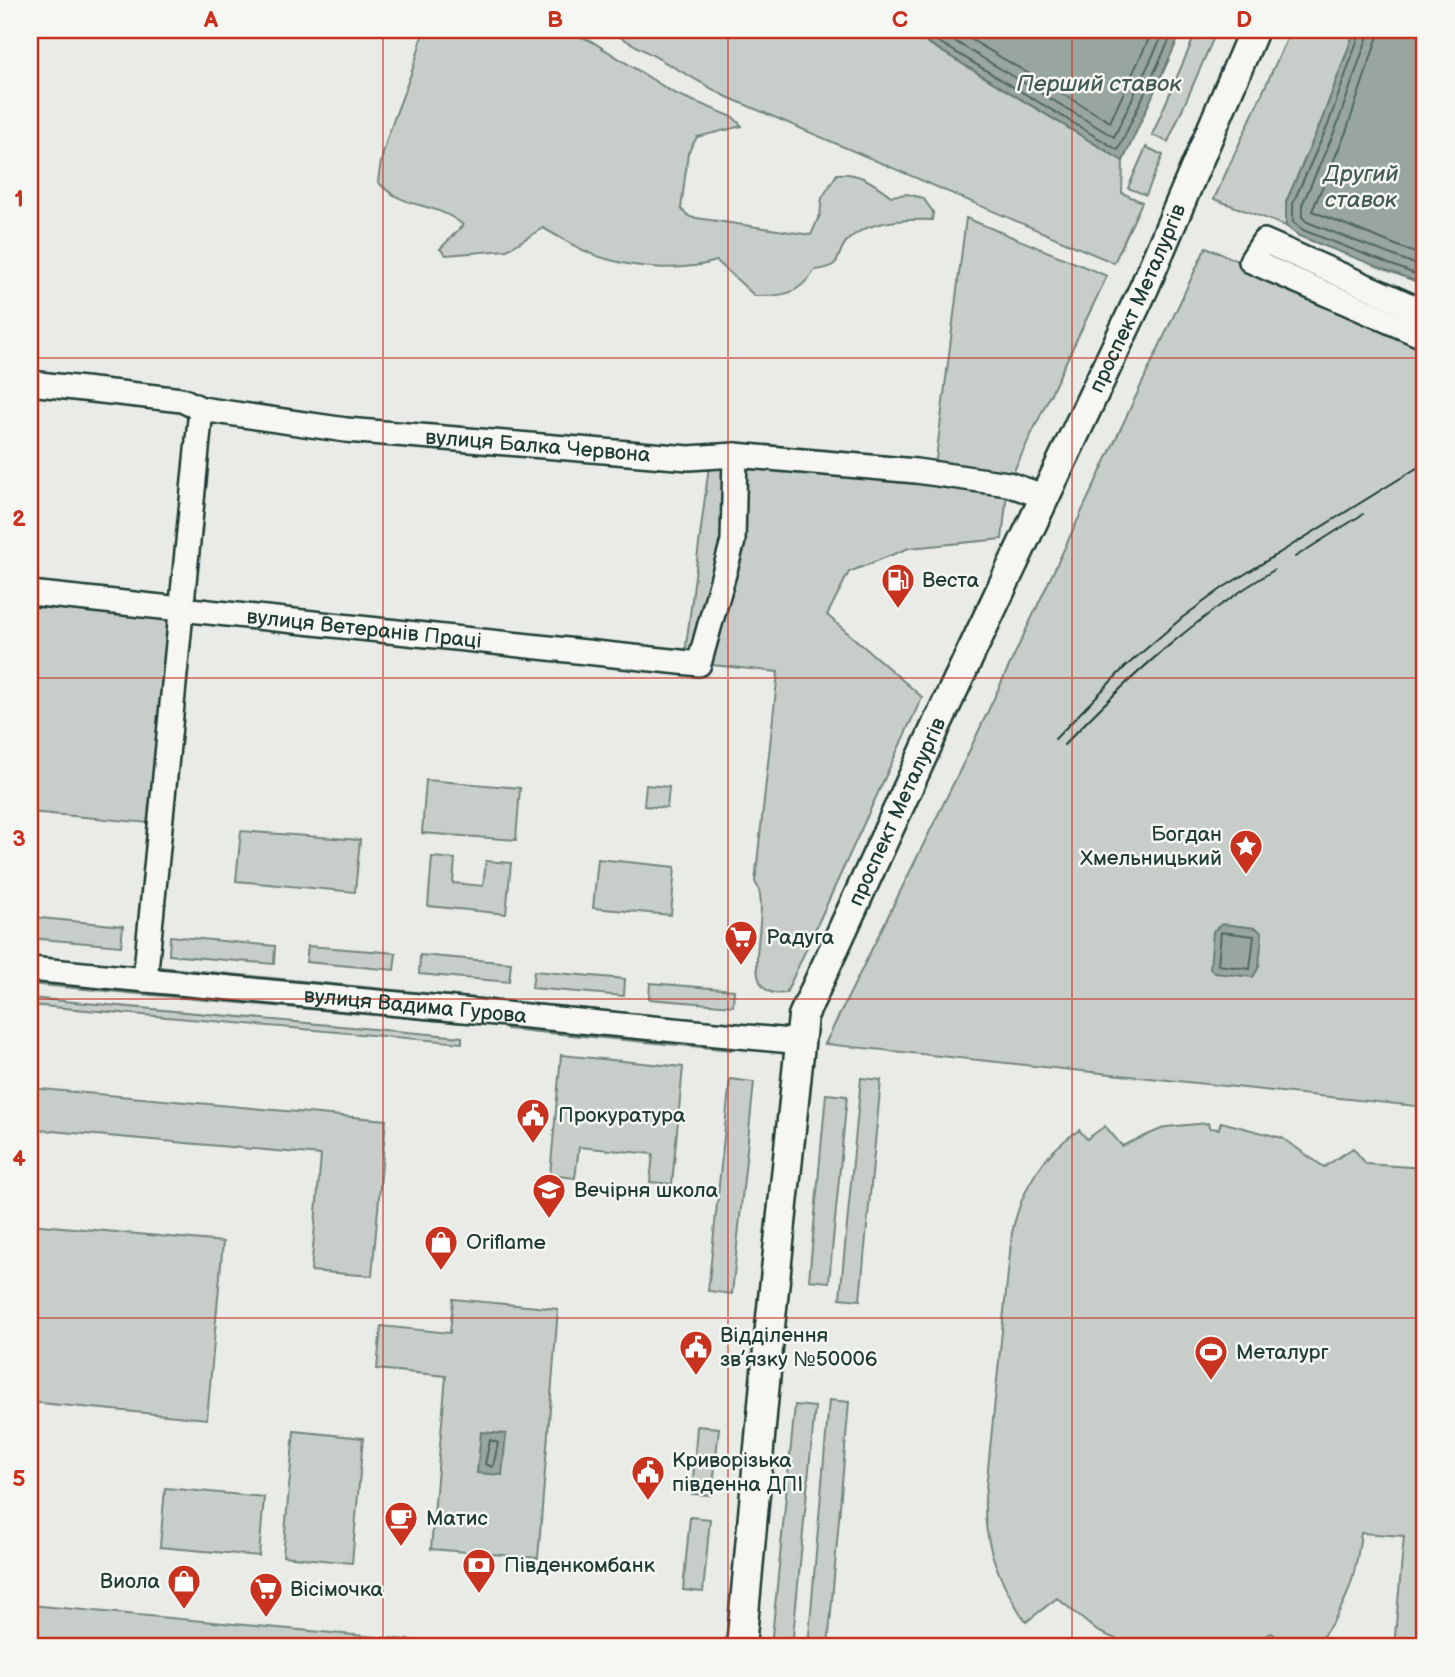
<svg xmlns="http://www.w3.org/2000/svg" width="1455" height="1677" viewBox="0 0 1455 1677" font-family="'Balsamiq Sans',sans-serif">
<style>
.green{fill:#c7cec9;stroke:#73867e;stroke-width:2}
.water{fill:#99a6a0;stroke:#687c75;stroke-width:2}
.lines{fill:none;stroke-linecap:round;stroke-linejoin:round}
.shore{stroke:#50675f;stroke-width:2}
.minor-casing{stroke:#1f3d34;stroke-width:28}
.major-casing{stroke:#1f3d34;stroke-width:33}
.minor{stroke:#f6f6f2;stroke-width:23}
.major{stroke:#f6f6f2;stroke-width:28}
.tram{stroke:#1f3d34;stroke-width:2}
.grid{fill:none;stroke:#c8321e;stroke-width:2;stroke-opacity:0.55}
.labels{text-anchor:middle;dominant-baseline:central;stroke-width:5;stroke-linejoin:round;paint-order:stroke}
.street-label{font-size:21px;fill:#1f3d34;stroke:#f6f6f2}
.poi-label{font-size:21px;fill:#1f3d34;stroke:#f6f6f2;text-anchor:start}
.water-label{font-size:23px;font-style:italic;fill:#445c54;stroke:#f6f6f2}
.neatline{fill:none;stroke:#c8321e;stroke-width:2.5}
.grid-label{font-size:23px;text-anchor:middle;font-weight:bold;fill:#c8321e}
</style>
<rect width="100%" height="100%" fill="#e9ebe7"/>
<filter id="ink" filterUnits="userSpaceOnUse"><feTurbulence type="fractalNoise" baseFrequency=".0143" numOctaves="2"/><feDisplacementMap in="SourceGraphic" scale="14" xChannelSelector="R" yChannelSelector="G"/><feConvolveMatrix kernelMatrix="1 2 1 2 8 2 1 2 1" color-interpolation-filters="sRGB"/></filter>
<g filter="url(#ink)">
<path class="green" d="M423,30h143l25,11 83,52 59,24 9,9 -45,11 -9,16 -7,56 9,8 121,18 9,-20 2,-17 15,-24c23,-2 36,9 54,22l16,-2 16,4 10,14 -1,8c-26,-1 -64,0 -84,20 -15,15 -1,26 -33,30 -17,25 -30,26 -60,26l-38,-35c-37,11 -82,8 -120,-5 -18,-6 -37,-19 -54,-28l-36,22 -61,5 -6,-6 23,-24c-30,-25 -58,-14 -85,-43 5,-53 36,-100 45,-152z
M608,30h298l217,131 -1,32 20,9 -28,61 -389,-167z
M1197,30h20l-49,112 -16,-7z
M1291,30h64l-34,92 -35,80v24l-72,-27z
M1146,147l17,8 -17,40 -18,-7z
M966,218l141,58 -96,201 -76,-10z
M1206,247l219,96v764l-600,-63 140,-284z
M710,458l298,26 -6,55 -93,9 -60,24 -22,43 95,82 -136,296c-56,8 -10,-84 -31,-111l23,-210 -94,-10z
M30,593l151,15 -21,216 -130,-12z
M426,780l94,8 -4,52 -94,-7z
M646,785l23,2 -2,21 -23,-2z
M241,831l119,9 -5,52 -119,-11z
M432,857l23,2 -2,24 30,3 3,-25 25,2 -5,51 -78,-8z
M598,859l77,8 -4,48 -78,-7z
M30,917l93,9 -2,20 -91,-8z
M170,936l105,10 -1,18 -105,-9z
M308,946l88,7 -2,17 -88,-8z
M420,955l91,8 -2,19 -90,-8z
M159,967l573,56v5l-573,-56z
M534,971l91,8 -1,17 -92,-8z
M30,978l433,38 -1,7 -432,-39z
M650,983l84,7 -1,16 -84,-7z
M30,998l432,39v6l-432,-38z
M508,1023l224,21 -1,6 -224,-21z
M561,1055l122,12 -11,117 -22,-2 3,-28 -74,-7 -4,31 -25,-3z
M861,1078l20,2 -21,220 -20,-2z
M730,1079l24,3 -22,212 -24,-3z
M30,1088l356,32 -14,156 -61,-5 10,-116 -291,-26z
M826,1094l21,2 -18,186 -20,-2z
M1221,1122l61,16 42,29 29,-19 13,16 59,4v479h-31l10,-111 -43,-3c-6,48 -15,77 -47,114h-28l-14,-14 -32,14h-106l-37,-16 -40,-33 -31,24c-26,-39 -43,-77 -41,-124l27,-265c9,-43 30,-79 67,-103l8,9 18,-13 17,20 44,-19 42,-4 1,5 10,1z
M30,1224l193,18 -16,177 -177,-17z
M453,1299l105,10 -20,249 -107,-9 15,-173 -69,-7 4,-43 69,7z
M829,1400l20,2 -21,245h-20z
M795,1405l20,2 -23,240h-21z
M697,1426l22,2 -7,67 -20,-1z
M294,1431l69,7 -11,125 -69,-7z
M165,1488l99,9 -5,59 -99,-9z
M690,1517l20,2 -7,73 -20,-2z
M30,1605l388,36v6h-316l-72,-6z"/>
<path class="water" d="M907,30h-1h276l-59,131z
M1355,30h70v255l-126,-49 -13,-10v-24l35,-80z
M1222,924l34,4 6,5 -3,34 -6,10 -38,-4 -5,-4 3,-38z
M481,1432l25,2 -4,41 -25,-2z"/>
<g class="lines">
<path class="shore" d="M919,30l199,120 56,-120
M936,30l178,107 51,-107
M955,30l155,92 43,-92
M1361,30l-33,95 -35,78v19l10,8 122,48
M1370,30l-34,98 -34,77v12l5,5 118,46
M1380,30l-34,102 -34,79 113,46
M1221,932l33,4 -4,33 -32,-4z
M490,1440l8,3 -5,24 -8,-3z"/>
<defs>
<g id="minor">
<path d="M1425,312l-161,-71 -13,20 174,76"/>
<path id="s1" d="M30,383l152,17 19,9 145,21 343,28 46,-3 181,16 92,13 38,13"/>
<path id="s2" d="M30,593l669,71 34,-123 2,-86"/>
<path id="s3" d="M30,969l771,73"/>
<path d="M145,980l56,-571"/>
</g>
<g id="major">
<path id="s4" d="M741,1647l29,-320 33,-311 135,-294 206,-434 110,-258"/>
</g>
</defs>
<use href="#minor" class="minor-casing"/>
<use href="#major" class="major-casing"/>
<use href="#minor" class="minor"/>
<use href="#major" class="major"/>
<path class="tram" d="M1295,557l68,-43
M1055,739l70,-72 58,-50 41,-30 201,-124
M1064,745c64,-67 130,-127 210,-175"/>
</g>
</g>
<path class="grid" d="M383,30v1617M728,30v1617M1072,30v1617M30,358h1395M30,678h1395M30,999h1395M30,1318h1395"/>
<defs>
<symbol id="fuel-pin" viewBox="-11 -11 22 30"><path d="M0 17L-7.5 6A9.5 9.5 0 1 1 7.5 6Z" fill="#c8321e" stroke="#f6f6f2"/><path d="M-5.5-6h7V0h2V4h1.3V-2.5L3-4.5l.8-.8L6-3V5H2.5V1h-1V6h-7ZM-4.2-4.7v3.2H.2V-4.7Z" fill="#fff"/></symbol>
<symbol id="sight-pin" viewBox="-11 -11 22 30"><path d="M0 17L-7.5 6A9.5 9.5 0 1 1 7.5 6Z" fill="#c8321e" stroke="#f6f6f2"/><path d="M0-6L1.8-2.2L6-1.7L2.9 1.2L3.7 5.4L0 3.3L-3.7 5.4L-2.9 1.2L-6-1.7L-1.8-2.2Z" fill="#fff"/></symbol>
<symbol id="supermarket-pin" viewBox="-11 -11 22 30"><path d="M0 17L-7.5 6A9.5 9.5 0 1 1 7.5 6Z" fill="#c8321e" stroke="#f6f6f2"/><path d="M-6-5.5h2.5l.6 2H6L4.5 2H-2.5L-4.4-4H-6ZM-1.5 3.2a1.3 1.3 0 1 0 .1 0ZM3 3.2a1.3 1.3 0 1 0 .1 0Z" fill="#fff"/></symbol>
<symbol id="civic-pin" viewBox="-11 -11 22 30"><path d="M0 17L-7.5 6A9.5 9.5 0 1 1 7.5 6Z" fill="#c8321e" stroke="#f6f6f2"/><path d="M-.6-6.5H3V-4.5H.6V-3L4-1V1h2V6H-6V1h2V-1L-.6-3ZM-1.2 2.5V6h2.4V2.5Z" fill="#fff"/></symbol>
<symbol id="school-pin" viewBox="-11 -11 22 30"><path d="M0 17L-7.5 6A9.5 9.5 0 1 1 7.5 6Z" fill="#c8321e" stroke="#f6f6f2"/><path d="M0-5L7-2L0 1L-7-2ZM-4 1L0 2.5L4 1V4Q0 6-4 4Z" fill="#fff"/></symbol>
<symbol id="shop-pin" viewBox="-11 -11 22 30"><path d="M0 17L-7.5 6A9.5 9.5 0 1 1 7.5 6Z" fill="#c8321e" stroke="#f6f6f2"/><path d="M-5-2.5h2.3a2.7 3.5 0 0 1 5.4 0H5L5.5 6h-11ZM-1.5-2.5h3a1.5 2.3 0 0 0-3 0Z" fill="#fff"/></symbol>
<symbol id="stadium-pin" viewBox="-11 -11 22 30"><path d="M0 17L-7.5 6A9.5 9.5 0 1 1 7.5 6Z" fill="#c8321e" stroke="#f6f6f2"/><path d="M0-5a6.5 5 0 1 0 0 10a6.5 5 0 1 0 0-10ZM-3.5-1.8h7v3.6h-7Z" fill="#fff"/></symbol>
<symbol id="cafe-pin" viewBox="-11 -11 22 30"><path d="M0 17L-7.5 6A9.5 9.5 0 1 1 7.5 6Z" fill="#c8321e" stroke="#f6f6f2"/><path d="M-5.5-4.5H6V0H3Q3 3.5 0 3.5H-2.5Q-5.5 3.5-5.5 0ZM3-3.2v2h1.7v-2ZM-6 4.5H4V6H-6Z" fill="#fff"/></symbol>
<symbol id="bank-pin" viewBox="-11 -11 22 30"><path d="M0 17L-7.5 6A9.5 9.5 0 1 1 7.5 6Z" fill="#c8321e" stroke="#f6f6f2"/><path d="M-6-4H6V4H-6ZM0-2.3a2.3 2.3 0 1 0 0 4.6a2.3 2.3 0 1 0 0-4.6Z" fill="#fff"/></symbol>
</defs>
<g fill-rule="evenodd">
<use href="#fuel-pin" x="879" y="561" width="38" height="52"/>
<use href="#sight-pin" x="1227" y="827" width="38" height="52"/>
<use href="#supermarket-pin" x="722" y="918" width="38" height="52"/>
<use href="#civic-pin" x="514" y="1096" width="38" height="52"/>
<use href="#school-pin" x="530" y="1171" width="38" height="52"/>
<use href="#shop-pin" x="422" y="1223" width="38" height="52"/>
<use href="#civic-pin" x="677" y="1328" width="38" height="52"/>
<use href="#stadium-pin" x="1192" y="1333" width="38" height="52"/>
<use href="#civic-pin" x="629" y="1453" width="38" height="52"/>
<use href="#cafe-pin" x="382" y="1499" width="38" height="52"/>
<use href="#bank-pin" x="460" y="1546" width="38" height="52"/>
<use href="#shop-pin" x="165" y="1562" width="38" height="52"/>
<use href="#supermarket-pin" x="247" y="1570" width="38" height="52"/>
</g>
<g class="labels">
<g class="street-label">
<text stroke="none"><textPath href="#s4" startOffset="1426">проспект Металургів</textPath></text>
<text stroke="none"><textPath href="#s1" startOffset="513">вулиця Балка Червона</textPath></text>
<text stroke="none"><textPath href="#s2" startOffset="336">вулиця Ветеранів Праці</textPath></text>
<text stroke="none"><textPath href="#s4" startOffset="859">проспект Металургів</textPath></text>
<text stroke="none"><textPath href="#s3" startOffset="387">вулиця Вадима Гурова</textPath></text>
</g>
<g class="poi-label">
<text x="922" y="580">Веста</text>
<text x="1222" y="834" text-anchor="end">Богдан<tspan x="1222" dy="24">Хмельницький</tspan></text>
<text x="766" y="937">Радуга</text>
<text x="558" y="1115">Прокуратура</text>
<text x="574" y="1190">Вечірня школа</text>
<text x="466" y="1242">Oriflame</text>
<text x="720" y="1335">Відділення<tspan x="720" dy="24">зв’язку №50006</tspan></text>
<text x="1236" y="1352">Металург</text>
<text x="672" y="1460">Криворізька<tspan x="672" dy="24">південна ДПІ</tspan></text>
<text x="426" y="1518">Матис</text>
<text x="504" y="1565">Південкомбанк</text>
<text x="160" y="1581" text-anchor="end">Виола</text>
<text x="290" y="1589">Вісімочка</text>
</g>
<g class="water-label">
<text x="1099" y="84">Перший ставок</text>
<text x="1361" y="174">Другий<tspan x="1361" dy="26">ставок</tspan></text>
</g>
</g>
<rect width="1455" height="1677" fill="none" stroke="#f6f6f2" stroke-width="77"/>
<rect x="38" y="38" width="1378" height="1600" class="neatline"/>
<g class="grid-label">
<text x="211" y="27">A</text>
<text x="555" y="27">B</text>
<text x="900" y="27">C</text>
<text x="1244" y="27">D</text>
<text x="19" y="206">1</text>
<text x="19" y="526">2</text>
<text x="19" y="846">3</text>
<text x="19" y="1166">4</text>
<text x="19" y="1486">5</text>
</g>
</svg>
